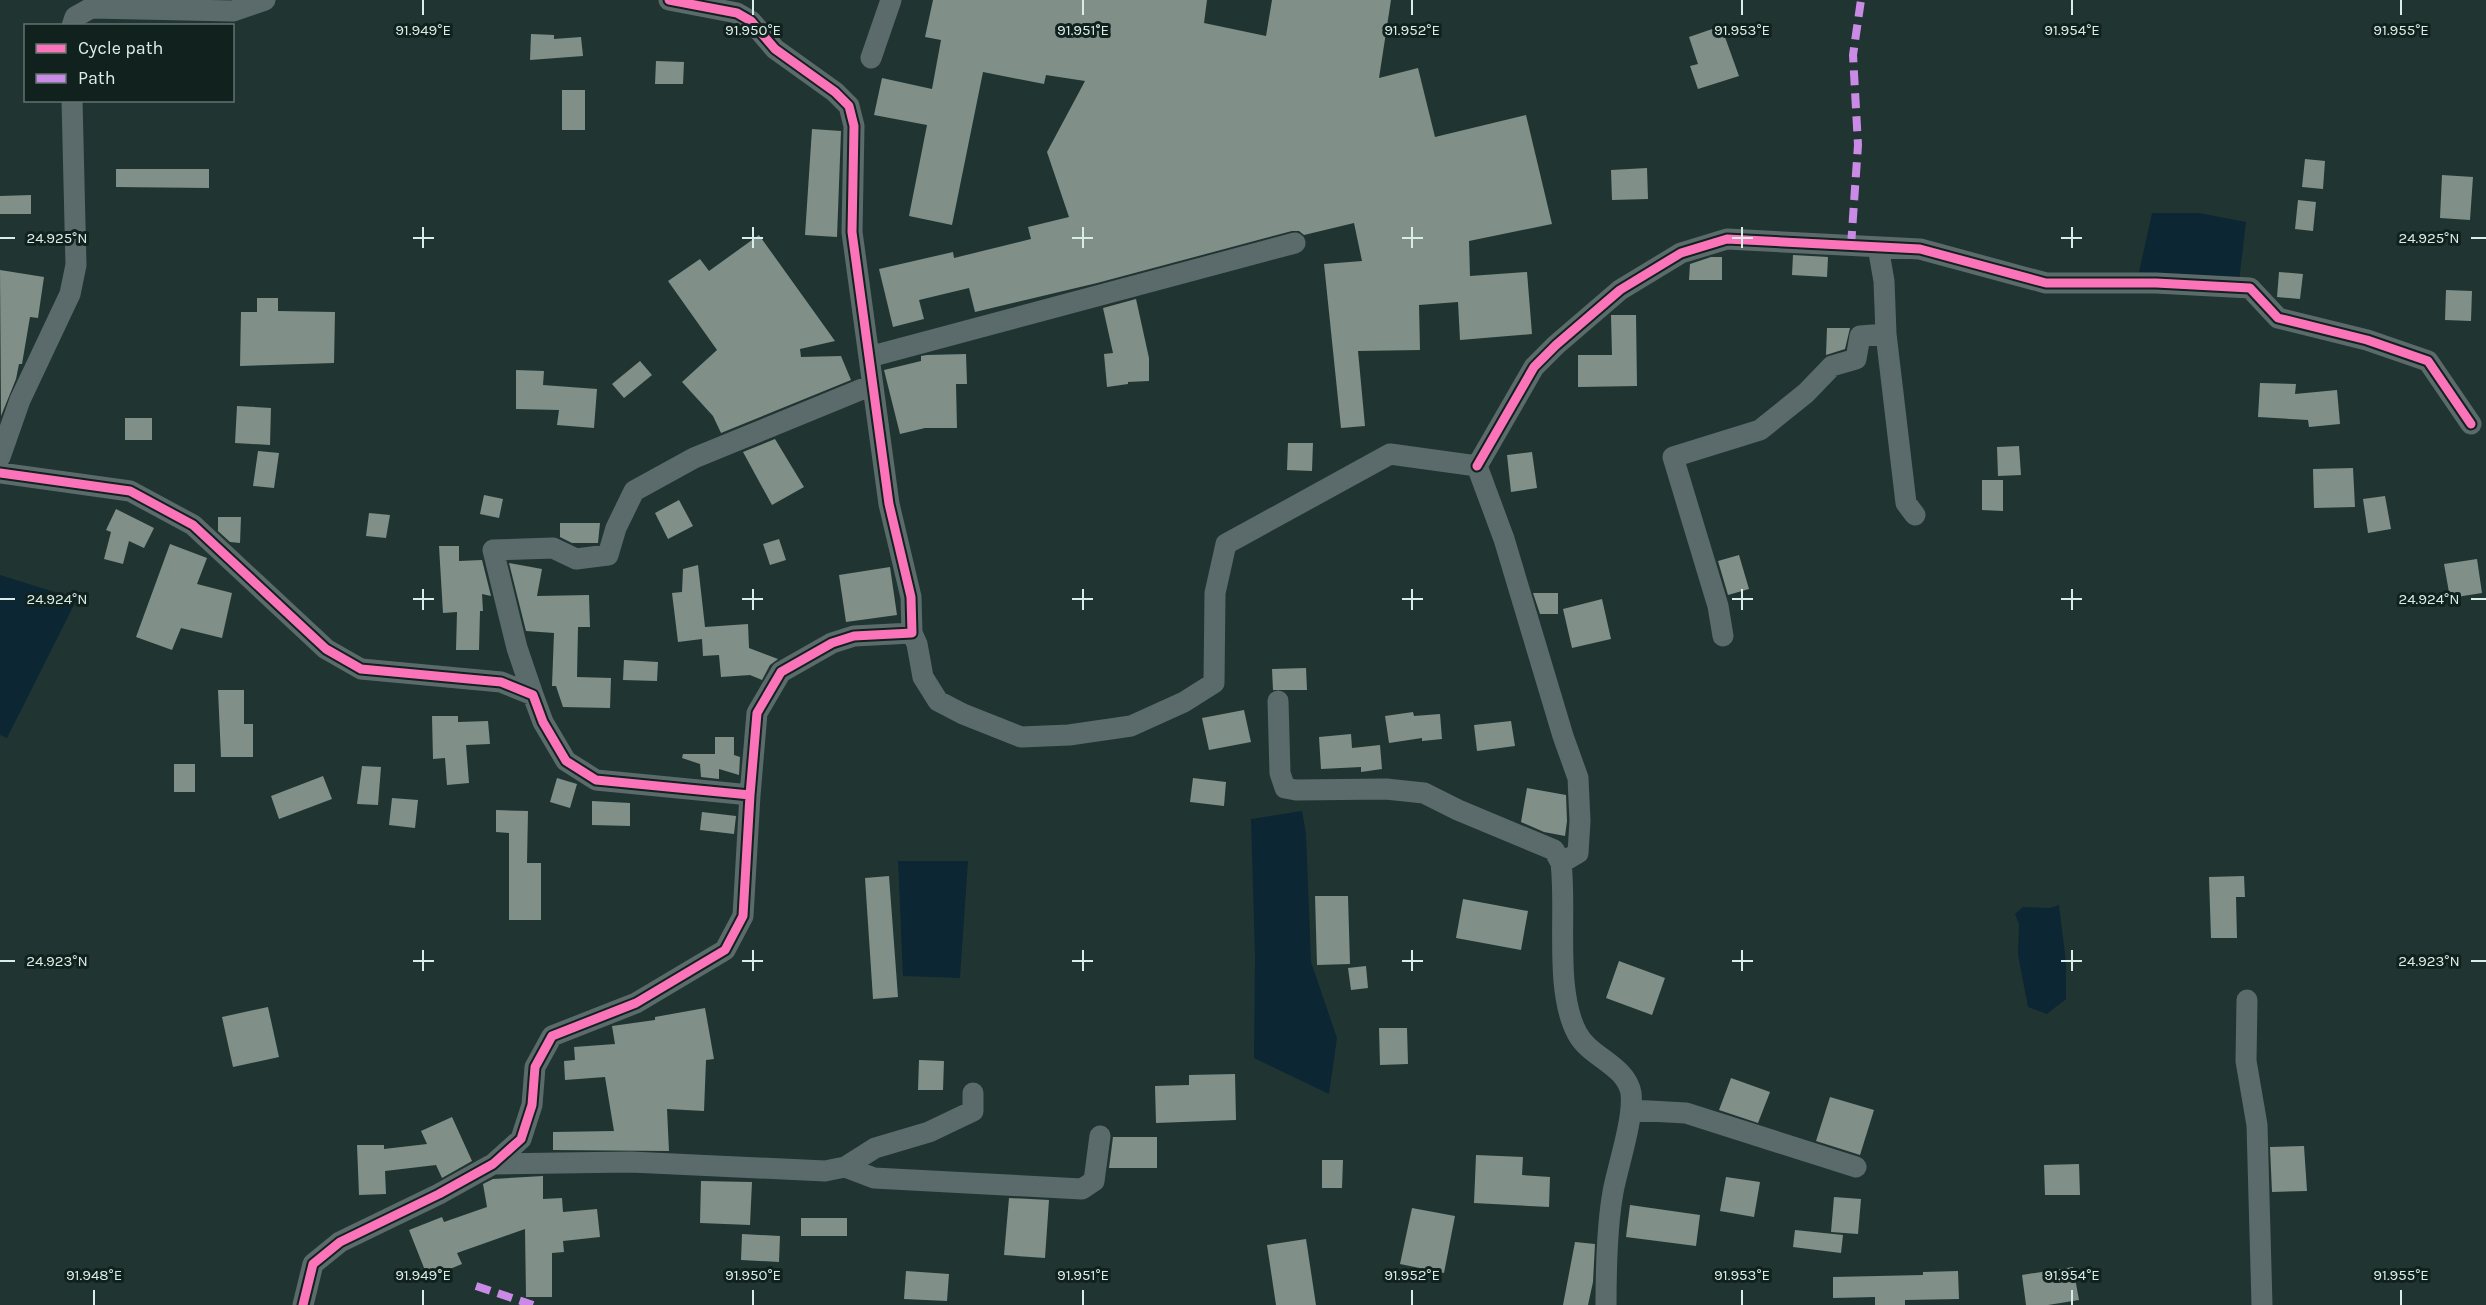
<svg xmlns="http://www.w3.org/2000/svg" width="2486" height="1305" viewBox="0 0 2486 1305" font-family="Karla,sans-serif">
<style>
.water{fill:#0c2634}
.building{fill:#808f88}
.lines{fill:none;stroke-linecap:round;stroke-linejoin:round}
.street{stroke:#5b6b6c;stroke-width:21}
.quiet{stroke:#ca8be6;stroke-width:8;stroke-dasharray:15 8;stroke-linecap:butt}
.cycleway-casing{stroke:#11211d;stroke-width:13}
.cycleway{stroke:#fb73b8;stroke-width:9}
.ticks{fill:none;stroke:#d9eee8;stroke-width:2}
.ticks-label{font-size:15px;text-anchor:middle;fill:#d9eee8;stroke:#11211d;stroke-width:6;stroke-linejoin:round;paint-order:stroke}
</style>
<rect width="100%" height="100%" fill="#203531"/>
<path class="water" d="M2152,213h47l47,9 -7,60 -100,-10z
M0,575l77,24 -70,139 -7,-3z
M1302,811l4,22 5,129 26,76 -8,56 -75,-36 1,-100 -4,-139z
M898,861h70l-8,117 -57,-2z
M2059,905l7,57v37l-19,15 -19,-7 -10,-52 1,-31 -4,-10 8,-7 27,1z"/>
<path class="building" d="M933,0h274l-3,23 62,13 6,-36h119l-12,78 39,-10 17,69 91,-22 26,109 -83,17 1,35 57,-4 5,62 -72,6 -2,-38 -39,3 1,45 -62,1 7,75 -24,2 -17,-164 38,-3 -8,-38 -50,12 -5,-4h-7l-195,52 -122,29 -6,-24 -50,12 5,19 -31,8 -14,-58 74,-17 1,6 77,-19 -3,-12 41,-10 -22,-65 38,-71 -39,-6 -2,9 -61,-12 -31,153 -43,-9 18,-91 -53,-10 8,-37 50,11 9,-49 -16,-3z
M1721,26l18,50 -41,13 -8,-23 8,-2 -9,-27z
M531,34l23,1v4l27,-2 2,19 -53,4z
M656,61l28,1 -1,22h-28z
M562,90h23v40h-23z
M812,129l29,2 -4,106 -32,-2z
M2305,159l20,2 -2,28 -21,-2z
M1647,168l1,31 -36,1 -1,-30z
M116,169h93v19l-93,-1z
M2442,175l31,2 -3,43 -30,-2z
M31,195v19h-31v-18z
M2298,200l18,2 -3,29 -18,-2z
M759,235l76,106 -35,8 1,8 40,-1 10,24 -130,53 -8,-17 -31,-34 35,-32 -49,-69 32,-22 9,12z
M1793,255l35,2 -1,20 -35,-2z
M1711,257h11v23h-33l1,-16z
M0,270l44,7 -6,41 -8,-1 -8,47h-3l-3,15 -15,37z
M2279,272l24,2 -3,25 -23,-2z
M2446,290l26,1 -1,30 -26,-1z
M257,298h21v13l57,1 -1,51 -94,3 1,-54h16z
M1136,299l13,59v23l-21,1v2l-21,3 -3,-33 9,-1 -10,-45z
M1611,315h25l1,71 -59,1v-32h34z
M1827,328h23l-5,21 -19,6z
M966,354l1,30h-11l1,44h-32l-25,6 -16,-64 37,-9v-5l6,-1z
M640,361l12,14 -28,23 -12,-14z
M516,370l28,1 -1,14 54,4 -3,39 -37,-3 2,-15 -43,-1z
M2260,383l36,1 -1,10 42,-4 3,34 -31,3 -1,-7 -50,-3z
M237,406l34,2 -1,37 -35,-2z
M125,418h27v22h-27z
M775,439l29,48 -32,18 -29,-53z
M1288,443h25l-1,28 -25,-1z
M2019,446l2,29 -23,1 -1,-29z
M258,451l21,2 -5,35 -21,-2z
M1532,452l5,36 -26,4 -4,-37z
M2353,468l2,39 -41,1 -1,-39z
M1982,480h21v31l-21,-1z
M484,495l19,4 -4,19 -19,-4z
M2385,496l6,33 -23,4 -5,-34z
M679,500l14,26 -25,13 -13,-26z
M116,509l38,19 -10,20 -15,-7 -6,23 -19,-5 7,-27 -5,-2z
M369,513l21,2 -4,23 -20,-2z
M218,517h23l-1,26 -10,-1 -12,-11z
M560,523h40l-2,20h-26l-12,-6z
M779,539l7,21 -16,5 -7,-21z
M170,544l37,14 -10,26 35,9 -10,45 -41,-10 -9,22 -36,-13z
M439,546h20v15l23,-1 9,36 -9,-2 1,17h-3l-1,39h-23l1,-38 -14,1z
M1739,555l10,34 -21,6 -10,-34z
M2477,559l5,34 -32,5 -6,-34z
M509,563l33,6 -5,27 52,-1 1,32h-12l-1,50 34,1 -1,30 -47,-1 -7,-21h-4l2,-53 -28,-2z
M698,565l7,62 43,-3 1,24 29,11 -8,6 -8,15 -12,-5 -29,2 -2,-22 -16,1 -1,-17 -24,3 -6,-49 10,-1 1,-23z
M890,567l7,48 -51,7 -7,-47z
M1533,593h25v21h-18z
M1602,599l9,40 -39,9 -9,-39z
M624,660l34,2 -1,19 -34,-1z
M1306,668l1,22h-34l-1,-21z
M218,690h26v34h9v33h-32z
M1244,710l7,32 -42,8 -7,-32z
M1413,712l1,4 26,-2 2,25 -20,2v-3l-33,5 -4,-27z
M432,716h26v6l30,-1 2,23 -24,1 3,38 -22,2 -2,-27 -12,1z
M1511,721l4,25 -38,5 -3,-26z
M1351,734l1,14 28,-3 2,24 -21,3v-5l-40,2 -2,-32z
M715,737h19v18l6,2 -1,18 -20,-6v10l-18,-2 -1,-13 -18,-6 1,-4h32z
M174,764h21v28h-21z
M362,766l19,1 -3,38 -21,-1z
M323,776l9,23 -53,20 -8,-23z
M557,778l20,6 -7,24 -20,-6z
M1193,778l33,4 -2,24 -34,-4z
M1527,788l39,7 1,26 -2,15 -21,-4 -23,-10z
M392,798l26,2 -3,28 -26,-3z
M592,801l38,2v23l-38,-1z
M496,810l32,1 -1,52h14v57h-32v-87l-13,-1z
M702,812l34,4 -2,18 -34,-4z
M889,876l9,121 -25,2 -8,-121z
M2244,876l1,21h-9l1,41h-26l-2,-61z
M1315,896h33l2,68 -33,1z
M1463,899l65,12 -7,39 -65,-12z
M1619,961l46,17 -13,37 -46,-17z
M1366,966l2,22 -17,2 -3,-22z
M268,1007l11,50 -46,10 -11,-50z
M705,1008l9,51 -8,1 -2,51 -37,-2 2,42 -116,-1v-18l61,-1 -9,-54 -40,3 -1,-19 11,-1 -1,-13 41,-3 -3,-18 43,-6v-3z
M1379,1028h28l1,36 -28,1z
M919,1060l25,1 -1,29h-25z
M1235,1074l1,46 -80,3 -1,-37 34,-1v-10z
M1731,1078l39,14 -12,31 -39,-13z
M1830,1097l44,13 -14,45 -44,-14z
M452,1117l20,44 -30,17 -6,-13 -51,6 1,23 -27,1 -2,-50h27v4l43,-5 -6,-13z
M1113,1137h44v31h-48z
M2304,1146l3,45 -35,1 -2,-45z
M1476,1155l47,2 -1,18 28,2 -1,30 -75,-4z
M1322,1160h21l-1,28h-20z
M2079,1164l1,31h-35l-1,-30z
M543,1176v23l19,-1 1,14 34,-3 3,28 -37,4 1,11 -12,1v44h-26l-1,-68 -68,24 5,11 -34,14 -19,-48 33,-13 2,5 43,-15 -4,-23 10,-5z
M1726,1177l34,5 -6,35 -34,-6z
M701,1181l51,1 -2,43 -50,-2z
M1834,1197l27,2 -3,35 -27,-2z
M1009,1198l40,2 -4,58 -41,-3z
M1630,1205l70,10 -4,31 -70,-9z
M1412,1208l43,8 -11,57 -44,-9z
M801,1218h46v18h-46z
M1795,1230l48,5 -2,18 -48,-6z
M742,1234l38,2 -1,26 -38,-2z
M1306,1239l10,66h-40l-9,-60z
M1575,1242l20,2 -2,38 -5,23h-25z
M2073,1267l6,33 -31,5h-22l-4,-30z
M906,1271l43,3 -2,27 -43,-2z
M1958,1271l1,28 -54,1v5h-30v-8l-42,1v-21l90,-2v-3z"/>
<g class="lines">
<path class="street" d="M669,0l68,13 14,8 24,28 60,43 14,14 5,20 -2,106 37,272 22,93 1,36 -58,3 -22,7 -51,29 -24,41 -7,82
M72,26l3,-9 16,-9 142,3 32,-11
M871,58l20,-58
M1878,247l6,34 2,53 20,169 9,12
M869,357l426,-114
M0,457l20,-57 50,-106 6,-29 -4,-165
M1477,466l57,-99 22,-22 64,-55 61,-37 46,-14 193,10 126,34h110l94,5 28,30 89,22 61,21 43,63
M1477,466l27,73 59,197 15,42 2,43 -2,32 -17,10c6,49 -7,127 16,170 12,24 49,32 54,60 3,26 -13,72 -18,99 -6,34 -7,77 -7,113
M0,473l130,18 63,34 133,124 35,20 140,13 32,13 10,27 23,39 30,19 154,15 -7,121 -18,34 -89,53 -84,33 -17,31 -3,38 -11,34 -28,25 -54,30 -99,48 -27,22 -10,41
M912,633l5,11 6,33 15,24 25,13 58,23 48,-2 62,-9 53,-24 30,-19 1,-90 11,-49 164,-90 87,12
M1723,636l-5,-30 -45,-149 87,-27 46,-37 26,-27 24,-7 4,-23 26,-2
M533,695l-16,-47 -24,-98 60,-2 23,11 32,-4 8,-27 18,-37 60,-33 178,-73
M1278,701l2,72 5,15 11,2 90,-1 38,4 34,17 96,40 7,13
M2247,1000l-1,61 11,64 5,180
M1631,1110l55,3 170,54
M493,1164l138,-2 194,9 20,-4 30,-19 54,-16 44,-21v-18
M845,1167l29,11 208,11 12,-8 6,-45"/>
<path class="quiet" d="M1851,246l7,-101 -5,-90 8,-55
M476,1286l57,19"/>
<defs>
<path id="cycleway" d="M669,0l68,13 14,8 24,28 60,43 14,14 5,20 -2,106 37,272 22,93 1,36 -58,3 -22,7 -51,29 -24,41 -7,82
M1477,466l57,-99 22,-22 64,-55 61,-37 46,-14 193,10 126,34h110l94,5 28,30 89,22 61,21 43,63
M0,473l130,18 63,34 133,124 35,20 140,13 32,13 10,27 23,39 30,19 154,15 -7,121 -18,34 -89,53 -84,33 -17,31 -3,38 -11,34 -28,25 -54,30 -99,48 -27,22 -10,41"/>
</defs>
<use href="#cycleway" class="cycleway-casing"/>
<use href="#cycleway" class="cycleway"/>
</g>
<path class="ticks" d="M423,0v15M753,0v15M1083,0v15M1412,0v15M1742,0v15M2072,0v15M2401,0v15M423,227v21M753,227v21M1083,227v21M1412,227v21M1742,227v21M2072,227v21M0,238h15M413,238h21M742,238h21M1072,238h21M1402,238h21M1732,238h21M2061,238h21M2471,238h15M423,589v21M753,589v21M1083,589v21M1412,589v21M1742,589v21M2072,589v21M0,599h15M413,599h21M742,599h21M1072,599h21M1402,599h21M1732,599h21M2061,599h21M2471,599h15M423,950v21M753,950v21M1083,950v21M1412,950v21M1742,950v21M2072,950v21M0,961h15M413,961h21M742,961h21M1072,961h21M1402,961h21M1732,961h21M2061,961h21M2471,961h15M94,1290v15M423,1290v15M753,1290v15M1083,1290v15M1412,1290v15M1742,1290v15M2072,1290v15M2401,1290v15"/>
<g class="ticks-label">
<text x="423" y="35">91.949°E</text>
<text x="753" y="35">91.950°E</text>
<text x="1083" y="35">91.951°E</text>
<text x="1412" y="35">91.952°E</text>
<text x="1742" y="35">91.953°E</text>
<text x="2072" y="35">91.954°E</text>
<text x="2401" y="35">91.955°E</text>
<text x="57" y="243">24.925°N</text>
<text x="2429" y="243">24.925°N</text>
<text x="57" y="604">24.924°N</text>
<text x="2429" y="604">24.924°N</text>
<text x="57" y="966">24.923°N</text>
<text x="2429" y="966">24.923°N</text>
<text x="94" y="1280">91.948°E</text>
<text x="423" y="1280">91.949°E</text>
<text x="753" y="1280">91.950°E</text>
<text x="1083" y="1280">91.951°E</text>
<text x="1412" y="1280">91.952°E</text>
<text x="1742" y="1280">91.953°E</text>
<text x="2072" y="1280">91.954°E</text>
<text x="2401" y="1280">91.955°E</text>
</g>
<rect x="24" y="24" width="210" height="78" fill="#11211d" stroke="#61736e" stroke-width="1.5"/>
<rect x="36" y="44" width="30" height="9" fill="#fb73b8" stroke="#61736e" stroke-width="1.5"/>
<text x="78" y="54" font-size="18" fill="#d9eee8">Cycle path</text>
<rect x="36" y="74" width="30" height="9" fill="#ca8be6" stroke="#61736e" stroke-width="1.5"/>
<text x="78" y="84" font-size="18" fill="#d9eee8">Path</text>
</svg>
